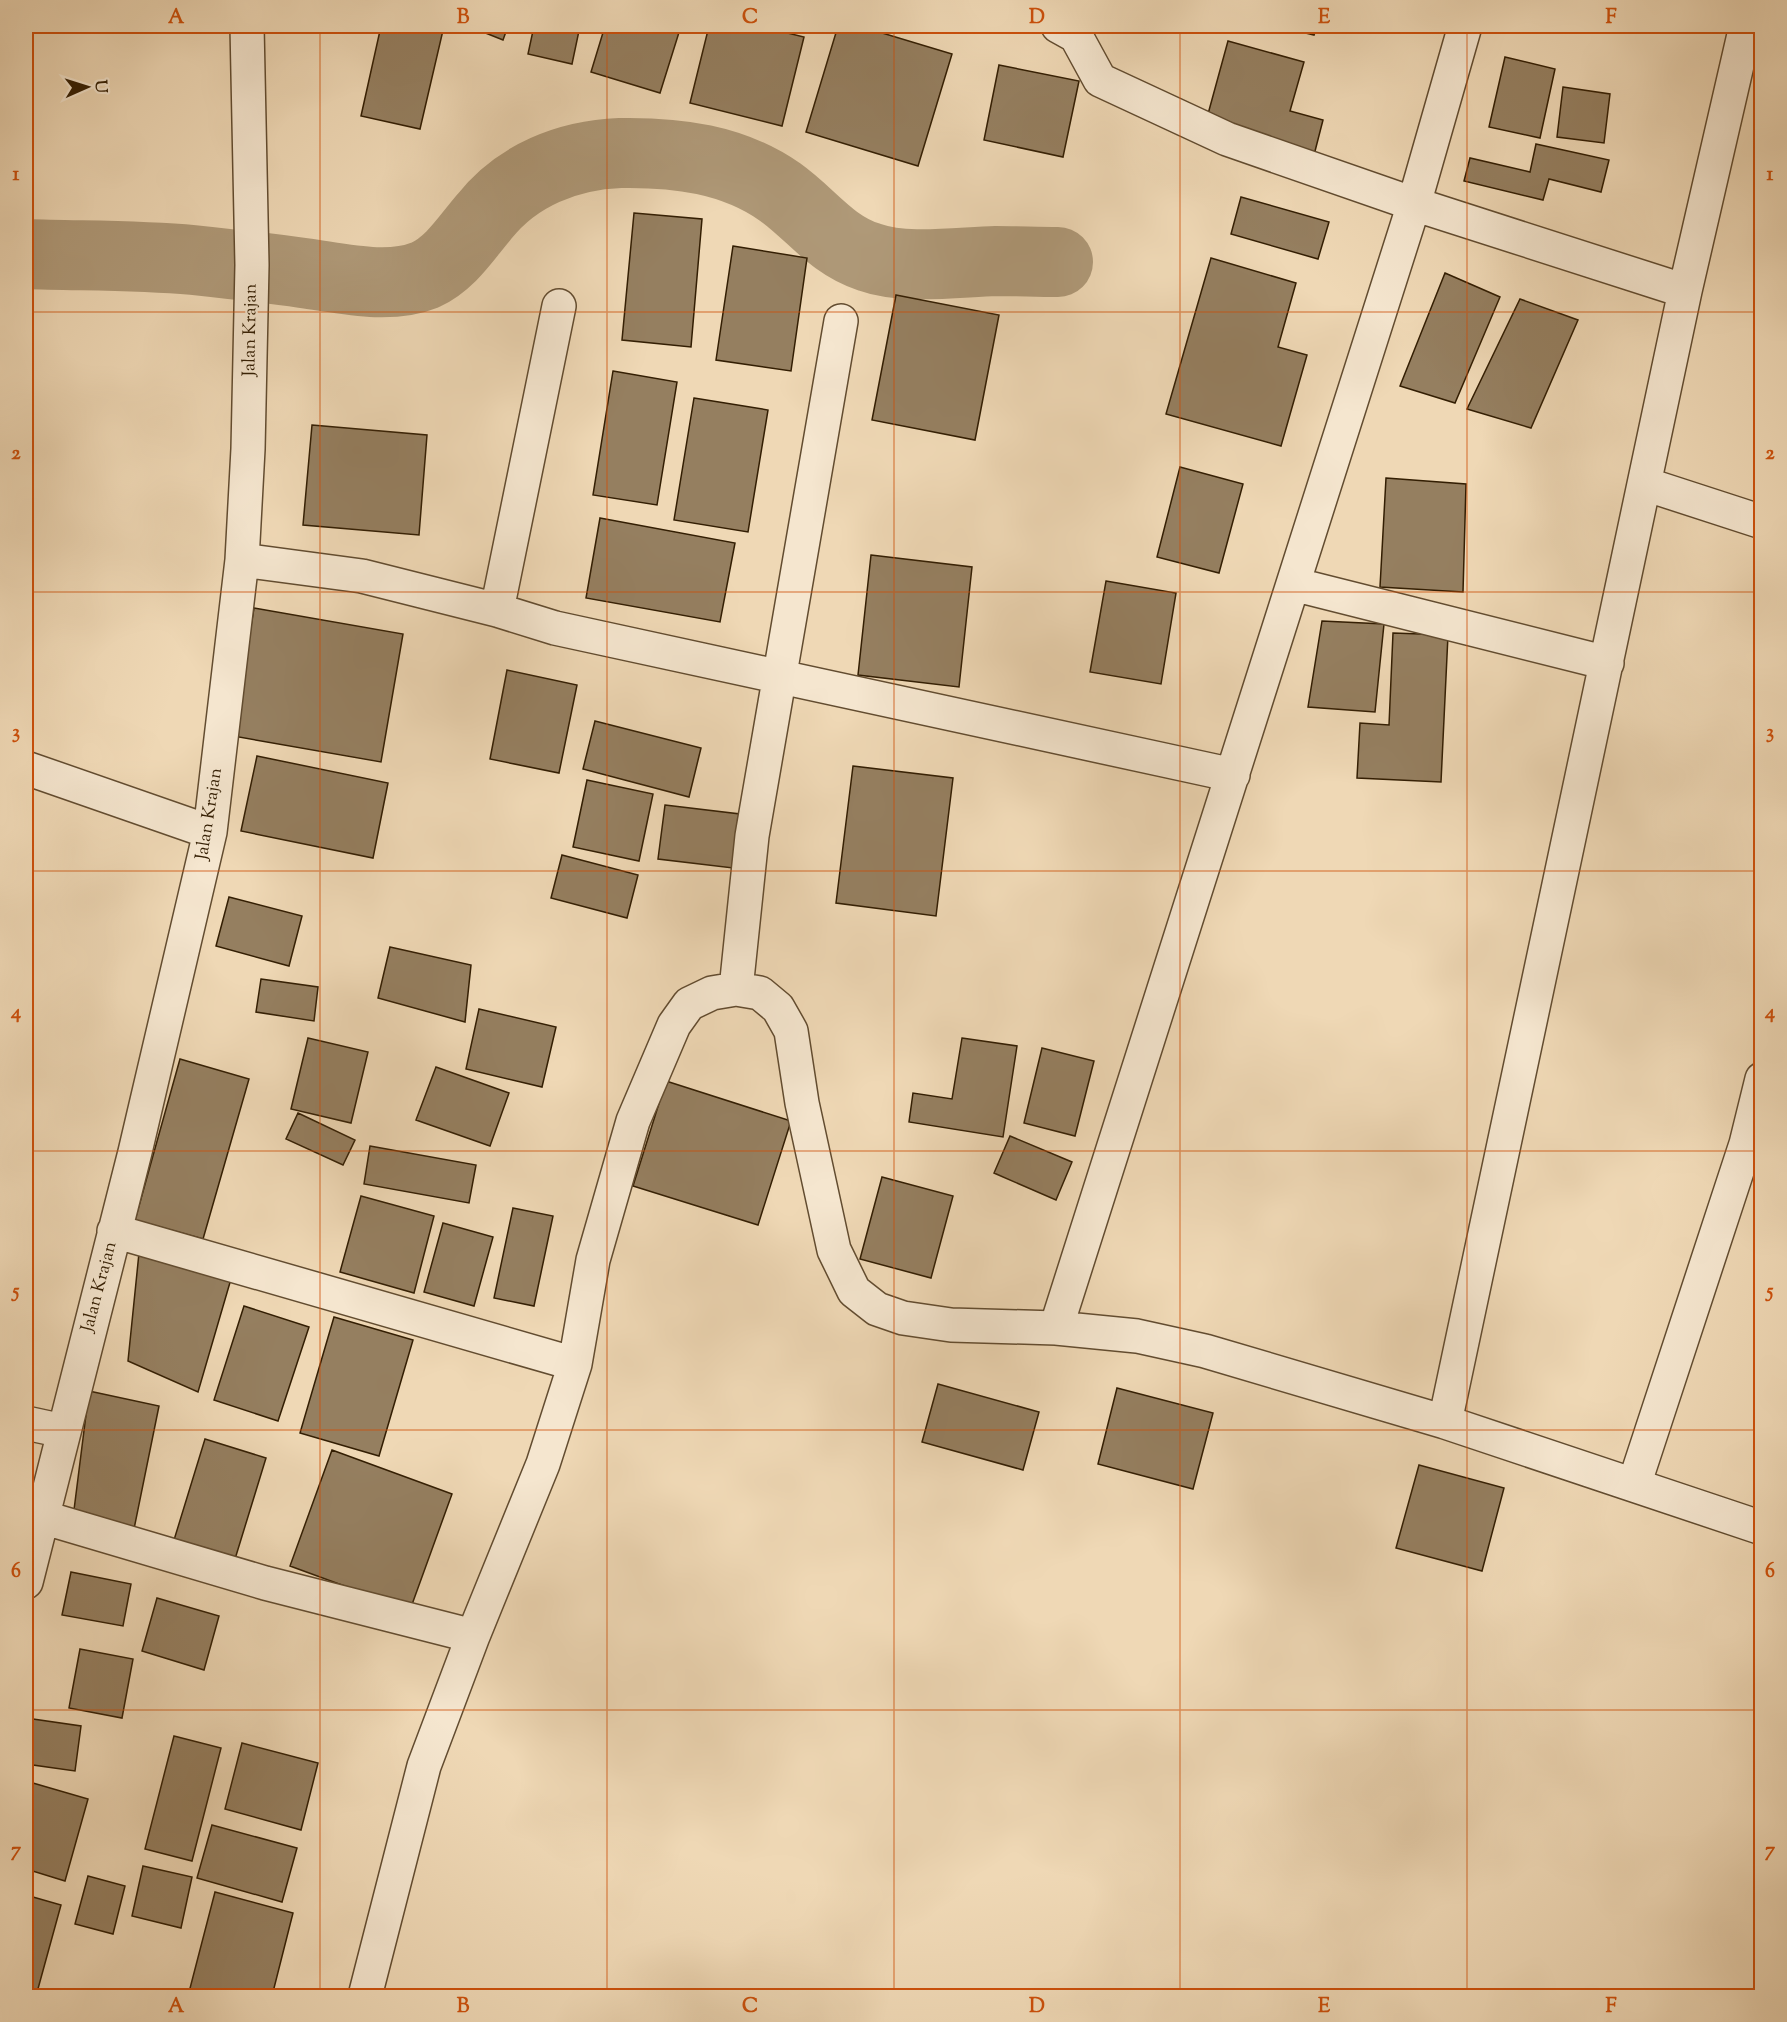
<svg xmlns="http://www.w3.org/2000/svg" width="1787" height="2022" viewBox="0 0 1787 2022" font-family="'Sorts Mill Goudy',serif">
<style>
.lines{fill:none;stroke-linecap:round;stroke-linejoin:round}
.river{stroke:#af9978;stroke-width:70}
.building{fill:#957f60;stroke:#331e03;stroke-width:1.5}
.street-casing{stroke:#624c30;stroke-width:36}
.street{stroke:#f5e6cf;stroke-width:33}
.grid{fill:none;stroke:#cd500b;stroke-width:1.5;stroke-opacity:0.55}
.labels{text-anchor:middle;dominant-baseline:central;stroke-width:4.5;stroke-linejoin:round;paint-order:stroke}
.street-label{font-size:18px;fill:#331e03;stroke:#f5e6cf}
.neatline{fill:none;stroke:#cd500b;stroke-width:2}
.grid-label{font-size:20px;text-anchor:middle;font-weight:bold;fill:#cd500b}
</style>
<rect width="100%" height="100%" fill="#efd8b5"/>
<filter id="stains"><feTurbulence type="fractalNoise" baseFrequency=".00333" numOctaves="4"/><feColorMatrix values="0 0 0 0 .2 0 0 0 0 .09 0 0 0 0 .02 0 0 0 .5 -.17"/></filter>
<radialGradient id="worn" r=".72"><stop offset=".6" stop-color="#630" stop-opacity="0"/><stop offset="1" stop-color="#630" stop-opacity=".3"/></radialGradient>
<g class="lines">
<path class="river" d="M26,254c55,2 111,1 167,6 37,4 74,8 110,13 38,5 85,17 122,2 26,-12 41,-37 59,-58 33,-42 84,-62 136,-64 57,-1 113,6 160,39 31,22 51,53 89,65 36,13 89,5 127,4 21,0 41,1 62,1"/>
</g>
<path class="building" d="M381,26h63l-24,103 -59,-13z
M468,26h40l-5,14z
M534,26h46l-8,38 -44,-10z
M605,26h76l-21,67 -69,-21z
M709,26h50l45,11 -22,89 -92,-23z
M838,26h21l93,28 -34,112 -112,-34z
M1277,26h40l-3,9z
M1228,41l76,21 -14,49 33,9 -9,35 -109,-30z
M1505,57l50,12 -15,69 -51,-11z
M999,65l80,16 -16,76 -79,-17z
M1563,87l47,7 -6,49 -47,-6z
M1536,144l73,16 -8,32 -52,-13 -6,21 -79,-19 6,-23 60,14z
M1241,197l88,25 -11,37 -87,-25z
M634,213l68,6 -11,128 -69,-7z
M733,246l74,12 -16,113 -75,-11z
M1211,258l85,25 -18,64 29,8 -26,91 -115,-32z
M1445,273l55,24 -45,106 -55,-17z
M896,295l103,20 -24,125 -103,-20z
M1520,299l58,21 -47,108 -64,-19z
M613,371l64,11 -20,123 -64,-10z
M694,398l74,12 -20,122 -74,-12z
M312,425l115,10 -8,100 -116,-10z
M1180,467l63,17 -24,89 -62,-16z
M1386,478l80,6 -3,108 -83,-5z
M600,518l135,25 -15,79 -134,-24z
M871,555l101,12 -13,120 -101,-12z
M1106,581l70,12 -15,91 -71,-12z
M254,608l149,26 -22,128 -148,-26z
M1322,621l62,3 -9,88 -67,-5z
M1393,633l55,2 -7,147 -84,-4 3,-55 29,2z
M507,670l70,15 -18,88 -69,-14z
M595,721l106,27 -12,49 -106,-28z
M257,756l131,27 -15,75 -132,-27z
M853,766l100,12 -17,138 -100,-13z
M587,780l66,14 -14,67 -66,-14z
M665,805l75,9 -7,54 -75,-9z
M562,855l76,20 -11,43 -76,-20z
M229,897l73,19 -13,50 -73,-20z
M390,947l81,18 -6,57 -87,-24z
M261,979l57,8 -4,34 -58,-9z
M479,1009l77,18 -14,60 -76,-18z
M308,1038l60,14 -17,71 -60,-14z
M962,1038l55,8 -14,91 -94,-15 4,-29 39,6z
M1042,1048l52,13 -19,75 -51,-13z
M180,1059l69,20 -46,160 -68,-19z
M436,1067l73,26 -19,53 -74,-26z
M666,1081l125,40 -33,104 -125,-39z
M298,1113l57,27 -12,25 -57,-26z
M1010,1136l62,26 -16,38 -62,-27z
M370,1146l106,19 -7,38 -105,-19z
M882,1177l71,19 -22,82 -71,-19z
M361,1196l73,20 -20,77 -74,-21z
M513,1208l40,8 -19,90 -40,-8z
M443,1223l50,14 -19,69 -50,-14z
M139,1253l92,26 -33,113 -70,-31z
M244,1306l65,21 -31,94 -64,-21z
M334,1317l79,23 -34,116 -79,-23z
M938,1384l101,28 -16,58 -101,-28z
M1117,1388l96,25 -20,76 -95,-25z
M89,1391l70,15 -25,123 -60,-19z
M205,1439l61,19 -31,101 -61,-19z
M332,1450l120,44 -42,116 -120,-44z
M1419,1465l85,23 -22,83 -86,-23z
M71,1572l60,12 -8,42 -61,-11z
M157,1598l62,18 -15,54 -62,-19z
M80,1649l53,10 -11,59 -53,-10z
M26,1718l55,8 -6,45 -49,-7z
M174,1736l47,12 -29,113 -47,-12z
M242,1743l76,20 -17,67 -76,-21z
M26,1781l62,18 -23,82 -39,-12z
M212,1825l85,23 -15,54 -85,-24z
M143,1866l49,11 -11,51 -49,-12z
M88,1876l37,10 -12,48 -38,-10z
M215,1892l78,21 -21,83h-84z
M26,1895l35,10 -25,91 -10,-3z"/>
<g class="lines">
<defs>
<path id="street" d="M1058,26l18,10 24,44 127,59 187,65 271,87
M1746,26l-61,265 -240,1131 317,106
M1645,484l117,38
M242,560l120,16 135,34 58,18 678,147
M1293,584l314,79
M497,610l62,-304
M26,768l184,64
M736,989l16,-153 89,-515
M114,1231l461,133
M1056,1328l358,-1124 51,-178
M26,1423l37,8
M1634,1485l112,-341 16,-65
M42,1517l223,66 208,53
M26,1582l109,-430 75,-320 32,-272 6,-111 4,-184 -5,-239
M365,1996l59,-230 49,-130 70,-172 32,-100 18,-104 40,-139 41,-96 15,-21 23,-11 24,-4 24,4 18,15 13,23 11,72 32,147 20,41 23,18 26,9 48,7 105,3 81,8 68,15 240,71"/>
</defs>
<use href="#street" class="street-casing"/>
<use href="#street" class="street"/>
</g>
<path class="grid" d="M320,26v1970M607,26v1970M894,26v1970M1180,26v1970M1467,26v1970M26,312h1736M26,592h1736M26,871h1736M26,1151h1736M26,1430h1736M26,1710h1736"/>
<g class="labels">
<g class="street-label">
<text transform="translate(251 330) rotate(-89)">Jalan Krajan</text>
<text transform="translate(210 814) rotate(-81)">Jalan Krajan</text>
<text transform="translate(100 1287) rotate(-75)">Jalan Krajan</text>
</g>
</g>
<rect width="1787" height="2022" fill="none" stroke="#efd8b5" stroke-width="66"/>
<g transform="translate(87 87) rotate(87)" stroke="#f5e6cf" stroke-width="4.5" paint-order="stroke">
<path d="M0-4.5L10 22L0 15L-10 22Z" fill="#331e03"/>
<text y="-9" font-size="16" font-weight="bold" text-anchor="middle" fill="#331e03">U</text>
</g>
<rect x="33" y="33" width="1721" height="1956" class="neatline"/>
<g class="grid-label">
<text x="176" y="23">A</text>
<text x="463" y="23">B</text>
<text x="750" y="23">C</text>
<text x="1037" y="23">D</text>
<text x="1324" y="23">E</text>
<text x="1611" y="23">F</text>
<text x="16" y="180">1</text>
<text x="1770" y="180">1</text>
<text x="16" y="459">2</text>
<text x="1770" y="459">2</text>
<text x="16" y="738">3</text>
<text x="1770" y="738">3</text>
<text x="16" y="1018">4</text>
<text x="1770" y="1018">4</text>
<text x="16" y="1297">5</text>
<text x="1770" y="1297">5</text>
<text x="16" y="1577">6</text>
<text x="1770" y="1577">6</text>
<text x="16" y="1856">7</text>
<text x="1770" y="1856">7</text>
<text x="176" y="2012">A</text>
<text x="463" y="2012">B</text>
<text x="750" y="2012">C</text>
<text x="1037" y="2012">D</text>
<text x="1324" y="2012">E</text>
<text x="1611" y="2012">F</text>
</g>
<rect width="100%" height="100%" filter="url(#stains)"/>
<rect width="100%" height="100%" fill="url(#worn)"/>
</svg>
